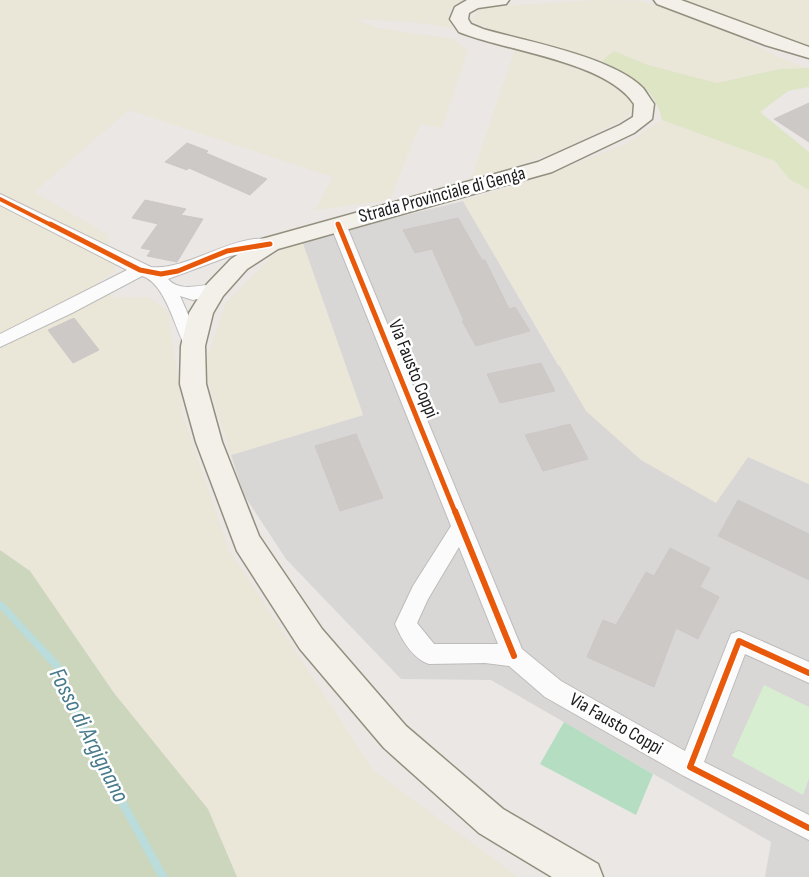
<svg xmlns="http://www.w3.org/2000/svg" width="809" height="877" viewBox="0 0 809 877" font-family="'Sofia Sans Condensed',sans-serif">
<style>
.residential{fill:#d9d7d6}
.farmland{fill:#eae6d8}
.grass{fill:#dee5c5}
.forest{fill:#ccd6bc}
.park{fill:#d8eed1}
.pitch{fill:#b4ddc1}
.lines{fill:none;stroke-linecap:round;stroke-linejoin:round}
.stream{fill:#badcda;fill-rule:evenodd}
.building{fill:#cdc9c7;stroke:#cdc8c6}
.minor-casing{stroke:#bdbcbb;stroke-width:2}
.secondary-casing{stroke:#938f7e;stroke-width:3}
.minor{fill:#fcfbfb;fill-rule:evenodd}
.secondary{fill:#f2f0e9;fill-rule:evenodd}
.cycleway-far2-casing{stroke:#fff;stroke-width:6}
.cycleway-far1-casing{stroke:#fff;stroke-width:8}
.cycleway-casing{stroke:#fff;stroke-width:9}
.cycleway-far2{stroke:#e8590c;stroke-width:4}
.cycleway-far1{stroke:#e8590c;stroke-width:5}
.cycleway{stroke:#e8590c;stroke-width:6}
.labels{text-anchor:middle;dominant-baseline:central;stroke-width:5;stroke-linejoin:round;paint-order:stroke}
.street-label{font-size:19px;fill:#1c1c1c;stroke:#fff}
.near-water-label{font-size:24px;font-style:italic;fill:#477b8c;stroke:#fff}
</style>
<rect width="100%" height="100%" fill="#eae7e4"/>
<path class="residential" d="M463,201l95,164 190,92 61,27v393h-44l6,-35 -280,-162 -90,-1 -115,-120 -42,-64 -13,-40 132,-40 -61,-174z"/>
<path class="farmland" d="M0,0h463l-15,11 4,17 -41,-6 -57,-3 24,9 75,11 15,11 -26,78 -22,-4 -30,76 -75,10 18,-33 -204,-67 -95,82 73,42 8,38 -20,12 21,14 33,-1 19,14 15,105 46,134 145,221 144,106h-281l-29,-68 -94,-116 -84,-122 -30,-21z
M598,0l42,1 57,15 82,41 29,11 -28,1 -63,14 -69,-18 -34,-14 -12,10 -115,-33 -16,-8 11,-13z
M687,0h122v47l-34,-11z
M515,49l45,13 43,17 25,15 6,11 -7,12 -69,34 -88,31z
M662,120l113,41 14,18 20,11v294l-61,-27 -32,46 -75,-43 -55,-49 -123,-210 76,-23 87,-34z
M302,241l61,174 -132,40 -27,-87 22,-65 49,-49z"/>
<path class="grass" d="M614,51l34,14 69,18 63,-14 29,-1v19l-21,4 -28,21 49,40v38l-20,-11 -14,-18 -113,-41c-7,-35 -32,-43 -60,-59z"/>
<path class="forest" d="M0,550l30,21 84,122 94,116 29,68h-237z"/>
<path class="park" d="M764,685l45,22v71l-6,17 -71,-39z"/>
<path class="pitch" d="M564,722l89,52 -17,41 -96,-51z"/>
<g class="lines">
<path class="stream" d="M0,601l3,1 57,61 41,92 67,122h-10l-63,-116 -41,-92 -54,-60z"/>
</g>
<path class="building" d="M809,103v39l-35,-23z
M187,143l21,8 -2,2 61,26 -17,16 -61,-27 -2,2 -22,-8z
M145,200l41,9 -5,6 22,4 -26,43 -30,-6 4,-6 -10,-2 17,-24 -26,-6z
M458,218l24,42h3l24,49 6,-2 15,24 -54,15 -14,-25h2l-32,-72 -17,4 -12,-23z
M74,318l25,32 -26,13 -25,-33z
M541,363l14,28 -55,12 -13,-29z
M570,424l18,35 -45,12 -18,-36z
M356,434l27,64 -43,13 -25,-65z
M738,500l71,34v46l-91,-44z
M670,548l40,20 -10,19 19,10 -21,42 -22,-11 -22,59 -67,-30 16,-37 13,5 30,-53 8,4z"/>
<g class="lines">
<defs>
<path id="minor" d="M0,194l151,73c38,4 86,-37 125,-27l2,4 -2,4 -6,1 -40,7 -62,23c14,16 37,2 53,7l2,4 -2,4 -28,6 -13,-4 22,50 -3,4 -6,2 -6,-2c-12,-20 -21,-67 -45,-74l-70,37 -72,34v-13l127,-64 -127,-65z
M338,219l6,1 2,4 176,425 39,32 124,70 46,-117 8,-3 70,31v21l-64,-29 -41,108 105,53v25l-127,-65 -137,-78 -36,-31 -24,-3 -56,1c-17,-6 -27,-24 -34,-40l18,-38 38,-60 -121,-302 2,-4zM459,547l39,97h-64l-17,-21 11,-24z"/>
<path id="secondary" d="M467,0h42l-3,4 -28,4 -9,5 -1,6 3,5 12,5c42,12 130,28 160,59 4,5 7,11 11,16l-2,15 -18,14 -82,39 -274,77 -31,20 -24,27 -10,17 -8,33 1,38 16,58 37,94 63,93 84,97 97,83 95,55 5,13h-51l-73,-44 -95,-85 -84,-99 -63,-98 -41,-109 -16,-58 1,-38 8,-33 18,-29 24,-25 31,-20 276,-77 82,-37 13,-8 1,-13c-28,-43 -129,-53 -175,-72l-9,-13 5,-12z
M654,0h27l128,47v11l-44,-13 -108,-41z"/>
</defs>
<use href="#minor" class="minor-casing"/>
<use href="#secondary" class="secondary-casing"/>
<use href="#minor" class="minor"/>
<use href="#secondary" class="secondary"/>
<defs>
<path id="cycleway-far2" d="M0,199l53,27"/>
<path id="cycleway-far1" d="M50,224l90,46 21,4 17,-3 49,-20 43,-7
M338,224l117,288"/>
<path id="cycleway" d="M455,511l59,145
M809,673l-70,-32 -49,126 119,61"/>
</defs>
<use href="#cycleway-far2" class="cycleway-far2-casing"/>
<use href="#cycleway-far1" class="cycleway-far1-casing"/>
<use href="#cycleway" class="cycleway-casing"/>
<use href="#cycleway-far2" class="cycleway-far2"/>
<use href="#cycleway-far1" class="cycleway-far1"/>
<use href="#cycleway" class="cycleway"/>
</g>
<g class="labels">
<g class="street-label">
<text transform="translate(442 195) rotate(-15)">Strada Provinciale di Genga</text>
<text transform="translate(413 369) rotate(68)">Via Fausto Coppi</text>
<text transform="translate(616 724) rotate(30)">Via Fausto Coppi</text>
</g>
<g class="near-water-label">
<text transform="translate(89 735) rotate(63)">Fosso di Argignano</text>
</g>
</g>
</svg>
